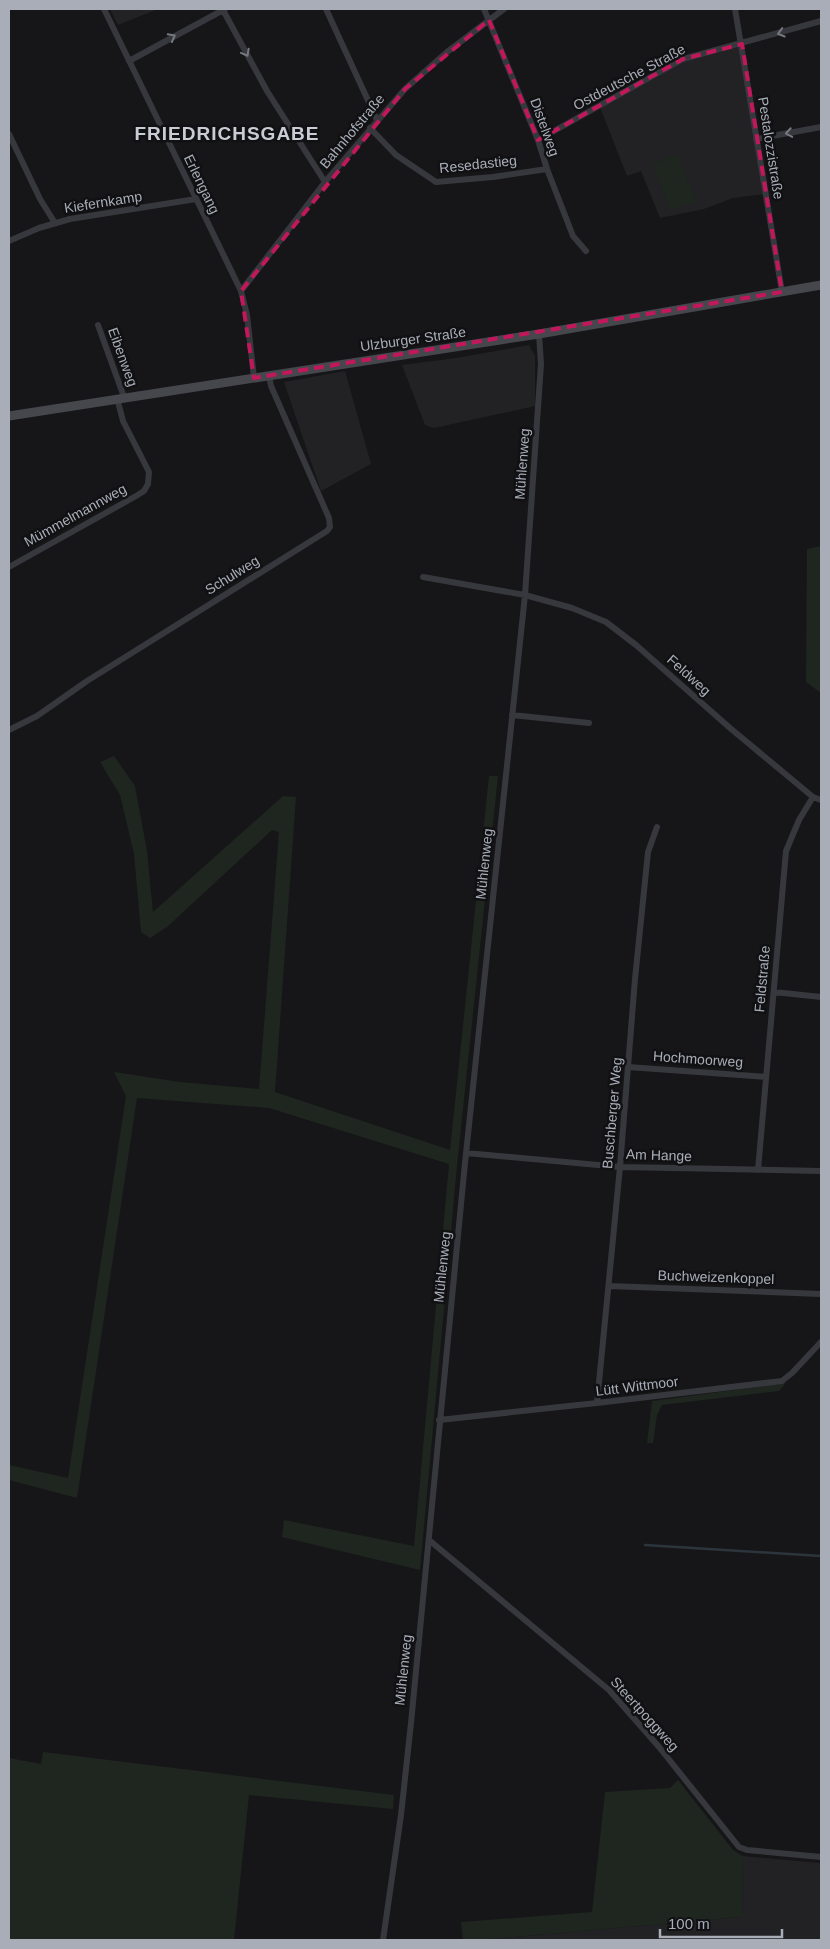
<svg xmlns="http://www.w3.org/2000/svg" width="830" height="1949" viewBox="0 0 830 1949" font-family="Helvetica,sans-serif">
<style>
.built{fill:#222225}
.green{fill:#1e261f}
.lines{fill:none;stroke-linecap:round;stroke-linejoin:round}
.stream{stroke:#2c353c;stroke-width:2.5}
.street{stroke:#37383d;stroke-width:6}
.secondary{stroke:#45474d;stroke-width:9}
.oneway{stroke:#757881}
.marked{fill:none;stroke:#c2185b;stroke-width:4;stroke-dasharray:10 6;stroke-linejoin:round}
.labels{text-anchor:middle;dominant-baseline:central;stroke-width:5;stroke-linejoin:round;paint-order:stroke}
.street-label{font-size:14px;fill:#a8adb8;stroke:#111113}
.district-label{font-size:19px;font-weight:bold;letter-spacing:1px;fill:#c9ccd4;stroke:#111113}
</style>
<rect width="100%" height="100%" fill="#161618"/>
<path class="built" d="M110,9h48l-40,16z
M742,44l24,150 -33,4 -29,11 -44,9 -19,-47 -14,5 -27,-69 83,-48z
M529,345l6,11v50l-101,22 -9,-3 -23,-60 54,-7z
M345,371l26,93 -50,27 -37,-109z
M743,1856l78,7v77h-341l262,-23z"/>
<path class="green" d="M677,154l19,47 -25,10 -19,-46z
M821,546v147l-15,-11 1,-133z
M114,756l21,30 12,65 6,61 130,-116 13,1 -21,295 175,58 39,-374h9l-41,390 -37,404 -138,-33 2,-17 130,26 35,-382 -180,-56 -132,-10 -60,400 -68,-18v-15l59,13 58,-382 -12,-24 66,10 79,7 20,-257 -7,-2 -105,97 -17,11 -9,-6 -7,-78 -14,-59 -20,-33z
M786,1383l-7,8 -117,14 -5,10 -4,28h-6l5,-42z
M43,1752l351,43 -1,14 -144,-14 -15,145h-225v-182l32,6z
M678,1780l55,70 10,6 -1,61 -262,23h-17l-2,-18 131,-10 13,-120 65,-4z"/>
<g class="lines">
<path class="stream" d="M645,1545l176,11"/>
<path class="street" d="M104,9l137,282 6,24 7,63
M326,9l51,111
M484,9l54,131 9,29 26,67 13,15
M735,9l47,283
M223,10l44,81 58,91
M129,61l96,-52
M370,128l26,27 40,27 57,-5 54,-8
M9,134l31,65 15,24
M756,139l65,-12
M538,140l145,-81 138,-38
M9,241l30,-13 31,-9 126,-20
M241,291l84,-109 80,-93 42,-37 57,-43
M98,325l26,72
M9,567l127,-71 8,-5 4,-7 1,-12 -26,-51 -6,-23
M423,577l102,18 47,13 34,14 30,23 94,83 83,69 8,3
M512,715l77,8
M9,730l28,-14 50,-35 240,-150 3,-4 -1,-9 -58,-132 -2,-10
M774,992l47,5
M628,1067l138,10
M466,1153l154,14 201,4
M758,1170l28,-319 13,-31 14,-23
M609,1286l212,8
M597,1403l23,-236 15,-188 13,-127 9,-25
M439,1420l158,-17 185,-22 10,-8 29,-31
M429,1540l180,150 50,57 80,100 8,3 74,7
M383,1940l18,-125 10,-92 54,-560 60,-568 16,-231 -2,-30"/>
<path class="secondary" d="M9,416l530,-82 282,-49"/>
</g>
<defs><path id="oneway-chevron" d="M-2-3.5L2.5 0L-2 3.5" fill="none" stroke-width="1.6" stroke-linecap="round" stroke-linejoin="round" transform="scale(1.25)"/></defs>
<g class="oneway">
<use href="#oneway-chevron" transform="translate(781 33) rotate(164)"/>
<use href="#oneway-chevron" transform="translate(172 37) rotate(-28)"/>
<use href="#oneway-chevron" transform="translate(246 53) rotate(62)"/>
<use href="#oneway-chevron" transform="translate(789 133) rotate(170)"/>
</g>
<path class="marked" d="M489,20l49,120 145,-81 59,-15 40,248 -528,86 -13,-87 164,-202z"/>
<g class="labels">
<g class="street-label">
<text transform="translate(629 77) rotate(-28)">Ostdeutsche Straße</text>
<text transform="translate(545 127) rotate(70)">Distelweg</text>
<text transform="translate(352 131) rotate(-50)">Bahnhofstraße</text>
<text transform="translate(771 148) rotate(81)">Pestalozzistraße</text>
<text transform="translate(478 164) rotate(-6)">Resedastieg</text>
<text transform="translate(202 184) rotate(64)">Erlengang</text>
<text transform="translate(103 202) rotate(-9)">Kiefernkamp</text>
<text transform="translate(413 339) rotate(-8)">Ulzburger Straße</text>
<text transform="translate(123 357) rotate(70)">Eibenweg</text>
<text transform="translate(522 464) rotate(-86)">Mühlenweg</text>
<text transform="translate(75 515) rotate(-29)">Mümmelmannweg</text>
<text transform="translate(232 575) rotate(-32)">Schulweg</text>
<text transform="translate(689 675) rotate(42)">Feldweg</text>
<text transform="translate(484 864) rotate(-84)">Mühlenweg</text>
<text transform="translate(762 979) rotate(-85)">Feldstraße</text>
<text transform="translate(698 1059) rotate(4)">Hochmoorweg</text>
<text transform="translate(612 1113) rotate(-85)">Buschberger Weg</text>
<text transform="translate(659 1155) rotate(2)">Am Hange</text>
<text transform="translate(442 1267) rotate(-84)">Mühlenweg</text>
<text transform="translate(716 1277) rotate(2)">Buchweizenkoppel</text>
<text transform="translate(637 1386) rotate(-7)">Lütt Wittmoor</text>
<text transform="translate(403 1670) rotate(-84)">Mühlenweg</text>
<text transform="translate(645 1714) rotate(48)">Steertpoggweg</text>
</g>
<g class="district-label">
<text x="227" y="133">FRIEDRICHSGABE</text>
</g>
</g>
<rect width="830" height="1949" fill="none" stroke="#a8adb8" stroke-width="20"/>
<path d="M660 1929v8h122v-8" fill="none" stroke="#a8adb8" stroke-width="2.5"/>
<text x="668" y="1929" font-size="15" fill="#a8adb8" stroke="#111113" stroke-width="4" paint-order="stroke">100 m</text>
</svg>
